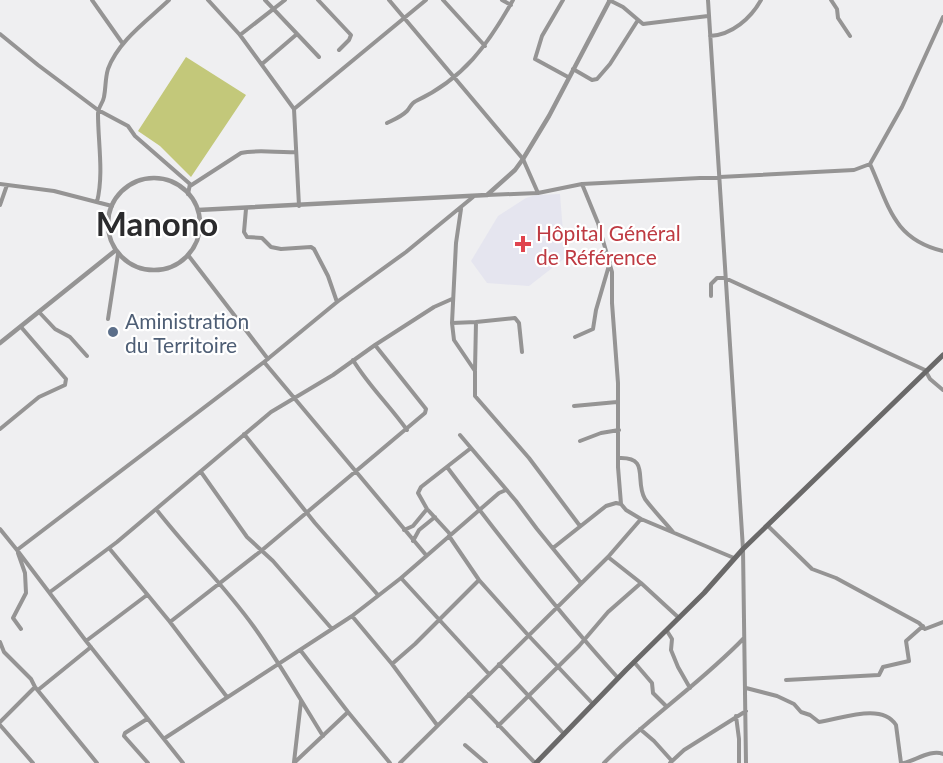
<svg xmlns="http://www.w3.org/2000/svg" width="943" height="763" viewBox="0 0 943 763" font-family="Lato,sans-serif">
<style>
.built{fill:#e5e5ef}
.green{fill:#c3c87a}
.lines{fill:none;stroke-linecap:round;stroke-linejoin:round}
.minor{stroke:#959494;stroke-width:4}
.tertiary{stroke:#959494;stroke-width:4.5}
.secondary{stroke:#6a6969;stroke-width:5}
.health-dot{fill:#e0444e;stroke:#fff;stroke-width:2}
.service-dot{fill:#5c6f8a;stroke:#fff;stroke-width:2}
.labels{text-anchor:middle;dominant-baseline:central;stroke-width:4.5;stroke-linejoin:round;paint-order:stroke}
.health-label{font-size:21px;fill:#be3a42;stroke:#fff;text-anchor:start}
.service-label{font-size:21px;fill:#4e5e75;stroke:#fff;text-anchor:start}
.town-label{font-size:33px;font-weight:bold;fill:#2b2b2d;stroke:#fff}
</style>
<rect width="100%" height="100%" fill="#efeff1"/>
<path class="built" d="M560,194l5,64 -36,28 -42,-3 -16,-22 27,-45 28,-18 10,-3z"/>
<path class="green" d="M186,57l60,38 -55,82 -31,-31 -22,-15z"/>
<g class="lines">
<path class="minor" d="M92,0l31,44
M208,0l32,35 54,74 5,97
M265,0l54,57
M318,0l33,35 -2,5 -10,10
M389,0l134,159 15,34
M443,0l42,46
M502,0l9,5
M563,0l-21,36 -7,23 33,18
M609,0l14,7 20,17 65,-8
M708,0l35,549 3,214
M831,0l6,9 1,9 12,18
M0,34l38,31 60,45 30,16 7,10 55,48 -2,10
M240,35l45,-35
M710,36c22,-1 41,-18 51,-36
M262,64l35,-30
M573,69l19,11 5,-1 13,-15 28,-44
M294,109l132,-109
M387,123c6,-3 14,-6 20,-12 3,-3 4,-8 9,-10 47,-22 72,-56 97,-101
M870,164l32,-57 41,-90
M0,184l54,7 58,15
M582,184l16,39 14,49v31l6,80v84l3,37 5,6 15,9 93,39
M190,186l51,-33c16,-4 38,0 55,-1
M487,195l51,-2 44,-9 272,-14 16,-6c19,42 23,75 73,87
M97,202c7,-29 1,-59 1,-88 0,-7 5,-11 6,-17 2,-10 1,-18 4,-28 10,-28 40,-49 61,-69
M0,205l7,-20
M246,209l-2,23 3,5 15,1 9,9 10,2 30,-2 3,2 14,27 9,26
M461,209l-5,34 -4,80 2,17 21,31v25l54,62 51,68
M188,255l80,104
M711,296v-12l6,-6h8l200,92 5,9 13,11
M39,312l16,17 15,8 17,19
M108,319l10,-65
M476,322l39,-4 4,5 3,29
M452,323l24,-1 -1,48
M575,337l18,-8 3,-19 14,-48
M353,360c15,25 37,46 54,70
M264,362l162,193
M574,406l43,-4 1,-2
M0,429l39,-32 26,-12 1,-6 -45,-52
M244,434l71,89 63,72
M460,435l56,66 21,28 44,54
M580,441l21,-8 18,-3
M618,458c33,-2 16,23 27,41 8,11 19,22 28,33
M447,467c54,72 110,144 171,211
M201,472l46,65 26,24 59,68
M156,509c31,40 68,76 98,118 25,35 46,72 69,109
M768,526l44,43 24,9 83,45 6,6 18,-7
M0,529l17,21 247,-188 73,-60 69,-50 67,-55
M404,530l9,-4 14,-17
M450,534l-23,-25 -9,-16 3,-6 50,-39
M449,536l30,44 49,55 65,69
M413,541l6,-11 16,-13
M109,548l61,74 57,75
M553,548l53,-42 10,-3 5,1
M17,550l69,91 97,122
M18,553l7,20 1,20 -13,25 8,11
M608,557l33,26 38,35
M401,578l88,96
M50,592l67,-50 154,-130 62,-37 42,-30 59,-38 18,-8
M352,616l40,48 45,61
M170,622l91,-71 164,-138 1,-4 -51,-64
M667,631l5,8 -1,11 7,17 12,21
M86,641l61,-46
M0,642l4,10 27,27 4,8
M301,651l47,61 42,51
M634,662l18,21 1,10 13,13
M392,664l23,-20 64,-64
M499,664l65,70
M786,680l93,-5 4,-8 26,-6 -3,-20 17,-15
M746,688l31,8 17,8 7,8 9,3 9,7c22,-3 63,-20 77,3l5,38
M38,690l53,-43
M469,694l66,69
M736,716l3,23v24
M147,719l-22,14 -1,3 24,27
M0,722l35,-35 62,76
M0,725l33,38
M498,726l81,-80 29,-34 33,-29
M640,729l14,12 18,20
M165,738l187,-122 49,-38 98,-85 7,-3
M465,745l21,18
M294,762l7,-61
M294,763l54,-51
M400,763l208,-206 33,-38
M604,763c44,-45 97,-80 140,-125
M670,763l14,-13 62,-39
M904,763c12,-3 28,-14 39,-9"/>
<path class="tertiary" d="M108 224a46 46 0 1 1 92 0a46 46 0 1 1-92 0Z
M198,210l289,-15 28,-25 8,-11 26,-43 61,-116
M0,343l116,-93"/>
<path class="secondary" d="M536,763l90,-93 78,-77 39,-44 200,-194"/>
</g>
<path class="health-dot" d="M520 235h6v6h6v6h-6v6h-6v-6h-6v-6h6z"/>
<circle class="service-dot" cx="113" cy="332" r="6"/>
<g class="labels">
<g class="health-label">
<text x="536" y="232">Hôpital Général<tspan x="536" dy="24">de Référence</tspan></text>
</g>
<g class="service-label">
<text x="125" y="320">Aministration<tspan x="125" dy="24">du Territoire</tspan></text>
</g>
<g class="town-label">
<text x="157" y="223">Manono</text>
</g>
</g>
</svg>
